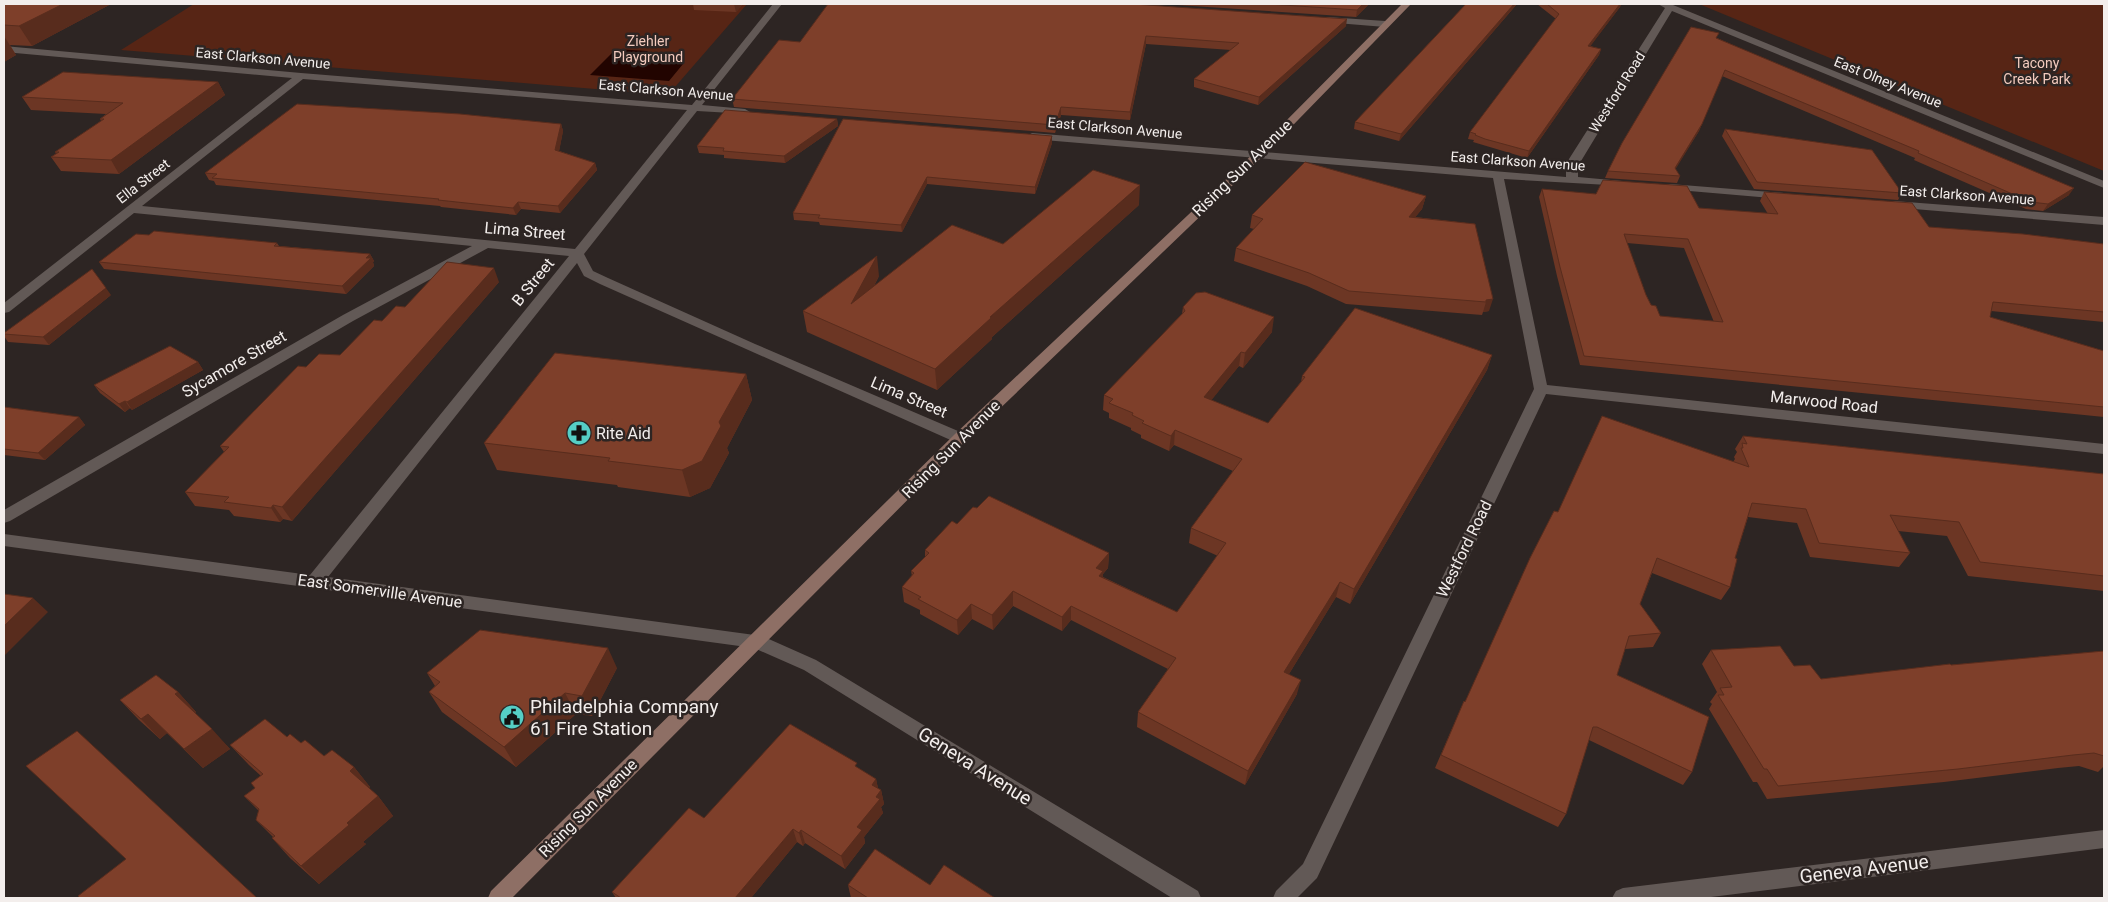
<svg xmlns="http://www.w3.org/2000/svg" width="2108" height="902" viewBox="0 0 2108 902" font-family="Roboto,sans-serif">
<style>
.green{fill:#572515}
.water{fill:#220400}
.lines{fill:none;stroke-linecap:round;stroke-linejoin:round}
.street{fill:#625956;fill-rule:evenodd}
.secondary{fill:#8e6f65;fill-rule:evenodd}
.wall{fill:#6c3624;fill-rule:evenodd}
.shaded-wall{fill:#582c1d}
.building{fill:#7e3f2a;stroke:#582c1d;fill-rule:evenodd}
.labels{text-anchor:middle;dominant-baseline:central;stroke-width:5;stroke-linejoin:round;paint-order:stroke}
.far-park-label{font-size:14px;fill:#f3cbbe;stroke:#2d2523}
.far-street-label{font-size:14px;fill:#f3eeec;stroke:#2d2523}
.street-label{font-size:16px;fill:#f3eeec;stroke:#2d2523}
.poi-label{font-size:16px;fill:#f3eeec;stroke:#2d2523;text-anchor:start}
.near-poi-label{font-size:19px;fill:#f3eeec;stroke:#2d2523;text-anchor:start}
.near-street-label{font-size:19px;fill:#f3eeec;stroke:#2d2523}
</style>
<rect width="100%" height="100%" fill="#2d2523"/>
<path class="green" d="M194,4h553l-79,91 -547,-45z
M1699,4h405v167z"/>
<path class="water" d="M616,49l31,2 12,11 24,2 -14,17 -79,-6z"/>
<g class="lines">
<path class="street" d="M773,4h9l-80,101 43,4 5,3 -1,2 -52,-3 -113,143 9,17 15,7 147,66 210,90 2,4 -2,4h-10l-355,-158 -16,-8 -7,-13 -249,314 434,59 54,24 382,231 3,7h-29l-368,-228 -50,-22 -750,-102v-12l306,41 259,-319 -81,-8 -135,73 -343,200 -6,2v-13l339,-195 129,-69 -338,-33 -125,99 -5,1v-10l288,-225 -288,-26v-6l297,27 391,32zM303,79l384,31 -112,139 -433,-43z
M1658,4l15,1 431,176v7l-432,-177 -94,155v11l44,4 6,3 -2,2 -122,-7 43,206 557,59v10l-558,-60 -229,484 -20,20h-24l3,-7 27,-27 231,-475 -41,-211 -461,-39 -5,-3 5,-3 534,44v-11l3,-7 96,-151z
M1327,17l58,4 5,3 -5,3 -61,-5 -2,-2z
M1670,184l114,9 6,3 -6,3 -118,-10 -2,-2 2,-2z
M1894,201l210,16v8l-214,-18 -2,-2 2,-2z
M2104,830v18l-401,50h-91l4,-7 7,-3z"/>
<path class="secondary" d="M1402,4h9l-149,153 -297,285 -453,456h-24l3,-7 464,-457 299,-281z"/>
</g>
<path class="wall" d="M4,4h107l-79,42 -22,-1 6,10 -12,7z
M693,4h50l-7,8 -42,-2z
M1162,4h207l-13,13z
M1466,4h51l-118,137 -45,-12 1,-7z
M1537,4h84l-1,3 -30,39 11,3 -2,6 -72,103 -44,-13 -10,-3 1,-2 -6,-1 2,-7 86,-113z
M1346,26l-88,79 -64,-18v-8l37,-29 -85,-6 -16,76 -69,-5 -6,18 -321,-26 -2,-8 68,-57z
M1717,38l352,157 -26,16 -17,-2 -112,-49 1,-2 -193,-82 -23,55 -24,38 5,7 -3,7 -72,-5 3,-7z
M218,82l7,13 -106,79 -58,-3 -10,-14 5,-3 -1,-2 46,-31 -1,-2 6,-5 -75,-4 -9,-13z
M837,119l1,7 -53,37 -61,-5v-3l-25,-2 -2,-7z
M561,124l2,7 -4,20 36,12 2,7 -37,43 -39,-4 -5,6 -75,-8 -1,-1 -224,-21 -2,-4 -5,-1 -4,-7z
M1725,129l177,64 -4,7 -144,-11 -32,-53z
M1052,136v7l-17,51 -108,-10 -25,48 -82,-7 -1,-3 -25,-2 -1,-7z
M1542,189l157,19 69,6 -8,-13 4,-9 165,35 175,17v78l-113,-11 -1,6 114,34v66l-524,-52 -23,-89 -18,-79zM1627,243l57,5 30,74 -54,-6 -9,-11 -5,-10z
M1426,196l-4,13 -7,8 60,7 14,87 -6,1 -1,3 -136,-11 -39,-18 -73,-25 2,-13 18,-19 -4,-1 2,-13z
M1139,205l-147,132v2l-55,51 -130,-58 -4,-21 76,-35 -5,10 129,-42z
M149,235l128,8 2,3 91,8 4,7 -1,1 1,4 -28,28 -242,-25 -5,-7z
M499,282l-207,239 -9,-2 -3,3 -46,-6 -5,-6 -34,-4 -10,-14 39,-40 -4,-6 86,-79 34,-12 42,-34 23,-14z
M111,295l-62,50 -41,-3 -4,-6v-3z
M1183,307l89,25 -29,36 -4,-2 -28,34 57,23 33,-40 1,-7 190,-21 -5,15 -137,234 -14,-7 -47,77 8,20 -52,91 -108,-58 1,-15 30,-43 -97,-49 -9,11 -49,-25 -20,24 -21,-11 -14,16 -38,-21v-4l-16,-8 -2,-15 10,-11 -1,-5 14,-14v-7l52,-42 132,45 -1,15 -5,6v3l74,35 41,-56 -29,-13 2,-15 42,-57 -59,-26 -5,6 -28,-13v-3l-10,-5v-2l-22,-10v-5l-6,-3 1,-15 78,-81z
M198,362l5,8 -71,40 -2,-2 -5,4 -25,-19 -6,-8z
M746,374l6,26 -25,48 2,5 -19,35 -20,9 -72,-10 -1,-2 -120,-15 -13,-27z
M4,407l75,10 6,8 -40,35 -41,-5z
M1743,436l361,38v117l-136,-15 -21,-40 -49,-5 12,22 -11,14 -89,-10 -13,-34 -49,-6 -13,41 -5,29 -9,13 -69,-27 -12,31 21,29 -8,14 -28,2 -8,26 75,97 -9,13 -94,-45 -23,74 -8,13 -123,-59 29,-67 1,1 93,-190 175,-50 2,-3 -1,-2 3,-5 -2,-3z
M1711,650l83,16 27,13 130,-14 153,-14v115l-6,6 -19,-6 -21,2 -114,14 -177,17 -10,-17h-4l-44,-73 3,-5 -2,-2 7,-10 -15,-28z
M617,668l-25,48 -16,-2 -60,53 -74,-55 -13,-20 6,-6 -8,-13z
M178,692l18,20 -1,1 35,36 -27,19 -36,-35 -7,6 -21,-19 -19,-20z
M287,737l14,6 23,13 30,11 16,20 -1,1 9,8 15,20 -30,26 3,2 -47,40 -29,-26 -18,-20 1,-1 -17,-17 3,-9 -15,-15 11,-8 6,-12 -12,-11 -19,-20z
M858,768l18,11 2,10 3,1 3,14 -3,3 2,6 -19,24 1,6 -20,26 -40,-26 -2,3 -6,-4 -46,56h-135l-4,-6 92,-74z
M848,885h82l65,13h-144z"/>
<path class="shaded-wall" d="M63,4h48l-79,42 -13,-20z
M734,4h9l-7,8z
M1363,4h6l-13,13 1,-7z
M1514,4h3l-118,137 2,-7z
M1620,4h1l-1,3 -34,45 2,-6z
M1347,19l-1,7 -88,79 1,-8z
M4,36l12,19 -12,7z
M1146,36v8l-16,76v-8z
M1601,49l-2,6 -72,103 2,-7z
M218,82l7,13 -106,79 -8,-14z
M1061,107v8l-6,18v-8z
M837,119l1,7 -53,37 -1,-7z
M561,124l2,7 -5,26 -3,-7z
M1702,124l-3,7 -27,44 3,-7z
M1052,136v7l-17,51v-7z
M595,163l2,7 -37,43 -2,-7z
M927,177v7l-25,48 -1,-7z
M1140,185l-1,20 -147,132v2l-55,51 -2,-21 55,-52z
M2074,188l-5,7 -26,16 5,-7z
M1426,196l-4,13 -16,20 3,-12z
M518,202l3,7 -5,6 -3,-7z
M370,254l4,7 -1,1 1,4 -28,28 -4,-8z
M877,256l2,20 -25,48 -3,-20z
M494,268l5,14 -207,239 -10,-14z
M106,288l5,7 -62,50 -6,-8z
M1493,299l-4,12 -6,1 3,-10v-2z
M1274,317l-2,15 -29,36 2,-15z
M1241,352l-2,14 -37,46 2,-15z
M1492,355l-5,15 -137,234 4,-15z
M198,362l5,8 -71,40 -5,-8z
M746,374l6,26 -25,48 2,5 -19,35 -20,9 -8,-27 37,-48z
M125,401l5,7 -5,4 -6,-8z
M79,417l6,8 -40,35 -7,-7z
M1175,430l-1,15 -5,6 2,-15z
M273,505l10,14 -3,3 -9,-14z
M1109,553l-1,15 -5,6v12l-7,-18z
M1340,582l-4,15 -55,90 3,-15z
M1013,591v15l-20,24 -1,-15z
M33,598l15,14 -44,44v-30z
M971,604l1,15 -14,16 -1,-15z
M1071,606v14l-9,11v-14z
M608,648l9,20 -25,48 -10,-20z
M1301,680l-4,14 -52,91 3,-14z
M178,692l18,20 -2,2 -19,-20z
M565,693l11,21 -60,53 -12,-20z
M148,714l19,19 -7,6 -19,-20z
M212,729l18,20 -27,19 -19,-19z
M354,767l16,20 -4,3 -16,-19z
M876,779l3,13 2,-2 3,14 -3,3 2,6 -19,24 1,6 -20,26 -4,-13 31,-71z
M378,796l15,20 -30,26 3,2 -47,40 -18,-18 46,-43z
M793,829l4,13 -46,56h-16z
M801,830l4,13 -2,3 -4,-13z"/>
<path class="building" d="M4,4h59l-44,22 -15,-1z
M828,4h305l214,15 -88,78 -65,-18 45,-36 -93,-7 -16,76 -69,-5 -6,18 -323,-26 47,-59 21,2z
M1268,4h95l-6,6z
M1466,4h48l-113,130 -46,-12z
M1547,4h73l-32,42 13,3 -72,102 -44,-12 -10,-4 1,-1 -6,-2 89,-118z
M1691,27l28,6 -3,5 358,150 -26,16 -17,-2 -113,-49 1,-2 -194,-81 -23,54 -27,44 5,8 -72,-5 14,-28z
M63,72l155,10 -107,78 -60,-3 8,-5h-4l49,-33h-4l23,-16 -101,-6z
M297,104l163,10 101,10 -6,26 40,13 -37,43 -40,-4 -5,6 -75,-8 1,-1 -227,-21 5,-4 -12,-1z
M725,110l112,9 -53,37 -61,-5 1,-3 -27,-2z
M843,119l209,17 -17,51 -108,-10 -26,48 -83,-7 2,-3 -27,-2z
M1725,129l147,21 30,43 -145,-11z
M1305,162l121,34 -17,21 66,7 18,75 -7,1v2l-137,-11 -40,-18 -73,-25 27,-29 -11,-4z
M1093,170l47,15 -150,132 1,1 -56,51 -132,-58 74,-55 -26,48 101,-79 51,19z
M1603,180l84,6 12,22 79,6 -14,-22 148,11 17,24 94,7 81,10v68l-111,-10 -3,15 114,34v56l-520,-51 -24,-89 -18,-78 54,5zM1624,234l64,5 35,83 -63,-6 -4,-10 -5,-1 -5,-10z
M154,231l123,12 -3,3 96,8 -4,4h5l-29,28 -243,-24 37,-28 13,1z
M447,262l47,6 -212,239 -9,-2 -2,3 -47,-6 5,-5 -44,-5 44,-45 -9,-1 78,-80 8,1 13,-13 21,1 34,-35 8,1 14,-15 9,1z
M92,269l14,19 -63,49 -39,-3v-1z
M1205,292l69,25 -29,36 -4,-1 -37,45 64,26 37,-46 -3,-1 53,-68 137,47 -138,234 -14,-7 -56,90 17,8 -53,91 -110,-59 38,-54 -105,-52 -9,11 -49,-26 -21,24 -21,-11 -14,16 -39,-21 3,-2 -19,-10 12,-14 -3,-2 18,-18 -4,-3 27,-29 5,3 16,-17 4,1 12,-12 120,57 -13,15 7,3 -4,5 78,36 49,-69 -35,-15 51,-69 -67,-29 -4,6 -29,-13 2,-2 -12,-6 1,-2 -24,-10 4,-4 -9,-4 81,-84 -2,-4 13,-14z
M170,346l28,16 -71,40 -2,-1 -6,3 -25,-19z
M555,353l191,21 -27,48 2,4 -19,35 -20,9 -74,-9 2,-3 -126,-15z
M4,407l75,10 -41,36 -34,-4z
M1602,416l147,51 -8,-19h2l-1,-5 5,1 -4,-8 361,38v102l-124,-14 -21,-40 -69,-7 20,38 -91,-10 -13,-34 -54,-6 -17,55 2,1 -7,28 -73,-29 -17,46 21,29 -32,3 -12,39 92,42 -17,55 -95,-45h-4l-27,87 -125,-59 23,-54 1,1 65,-144 24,-47 4,1z
M4,594l29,4 -29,28z
M480,630l128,18 -26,48 -17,-3 -61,54 -75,-55 11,-10 -13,-9z
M1780,646l14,20 16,-1 11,14 129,-15 1,1 153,-14v105l-10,-3 -21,2 -115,14 -180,17 -11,-17h-3l-46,-74h6l-4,-7 12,-1 -21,-37z
M156,675l22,17 -3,2 37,35 -28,20 -36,-35 -7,5 -21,-19z
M265,719l22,18 3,-3 11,9 4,-3 19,16 8,-6 22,17 -4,4 28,25 -31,27 2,2 -48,41 -29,-28 3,-2 -19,-16 3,-11 -15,-13 11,-8 -4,-5 12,-9 -33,-29z
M790,724l67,39 -2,3 21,13 -4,6 9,5 -5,7 4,2 -23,28 5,3 -21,26 -40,-26 -2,3 -6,-4 -58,69h-114l-9,-6 77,-84 15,10z
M77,731l180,167h-177l-2,-2 48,-37 -100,-93z
M875,849l55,36 14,-20 51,33h-127l-20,-13z"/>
<defs>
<symbol id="pharmacy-disc" viewBox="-11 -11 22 22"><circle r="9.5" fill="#55cec5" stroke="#2d2523"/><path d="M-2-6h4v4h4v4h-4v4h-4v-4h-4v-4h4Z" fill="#111"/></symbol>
<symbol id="civic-disc" viewBox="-11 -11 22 22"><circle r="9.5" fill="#55cec5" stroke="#2d2523"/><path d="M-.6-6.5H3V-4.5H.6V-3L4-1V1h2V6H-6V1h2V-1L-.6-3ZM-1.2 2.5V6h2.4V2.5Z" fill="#111"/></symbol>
</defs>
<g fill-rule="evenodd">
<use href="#pharmacy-disc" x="565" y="419" width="28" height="28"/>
<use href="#civic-disc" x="498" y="703" width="28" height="28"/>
</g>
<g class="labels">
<g class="far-park-label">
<text x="648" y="41">Ziehler<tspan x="648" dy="16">Playground</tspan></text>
<text x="2037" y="63">Tacony<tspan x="2037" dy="16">Creek Park</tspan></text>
</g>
<g class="far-street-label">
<text transform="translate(263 58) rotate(5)">East Clarkson Avenue</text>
<text transform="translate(1888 82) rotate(22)">East Olney Avenue</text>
<text transform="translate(666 90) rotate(5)">East Clarkson Avenue</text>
<text transform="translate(1617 92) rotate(-58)">Westford Road</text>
<text transform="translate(1115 128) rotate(5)">East Clarkson Avenue</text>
<text transform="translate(1518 161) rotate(4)">East Clarkson Avenue</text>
<text transform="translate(143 181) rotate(-38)">Ella Street</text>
<text transform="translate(1967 195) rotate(4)">East Clarkson Avenue</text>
</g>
<g class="street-label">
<text transform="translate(1242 168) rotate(-44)">Rising Sun Avenue</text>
<text transform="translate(525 231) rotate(5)">Lima Street</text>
<text transform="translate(533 282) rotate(-51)">B Street</text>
<text transform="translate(234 364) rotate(-30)">Sycamore Street</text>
<text transform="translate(909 397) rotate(23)">Lima Street</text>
<text transform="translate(1824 402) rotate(6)">Marwood Road</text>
<text transform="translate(951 449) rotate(-45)">Rising Sun Avenue</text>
<text transform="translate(1464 549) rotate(-64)">Westford Road</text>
<text transform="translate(380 591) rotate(8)">East Somerville Avenue</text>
<text transform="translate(588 808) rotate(-45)">Rising Sun Avenue</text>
</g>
<g class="poi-label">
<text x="596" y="433">Rite Aid</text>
</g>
<g class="near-poi-label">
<text x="530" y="706">Philadelphia Company<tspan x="530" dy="22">61 Fire Station</tspan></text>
</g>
<g class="near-street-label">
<text transform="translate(975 766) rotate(32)">Geneva Avenue</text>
<text transform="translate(1864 869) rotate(-7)">Geneva Avenue</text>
</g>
</g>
<rect width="2108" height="902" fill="none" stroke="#f3eeec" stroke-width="10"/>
</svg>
